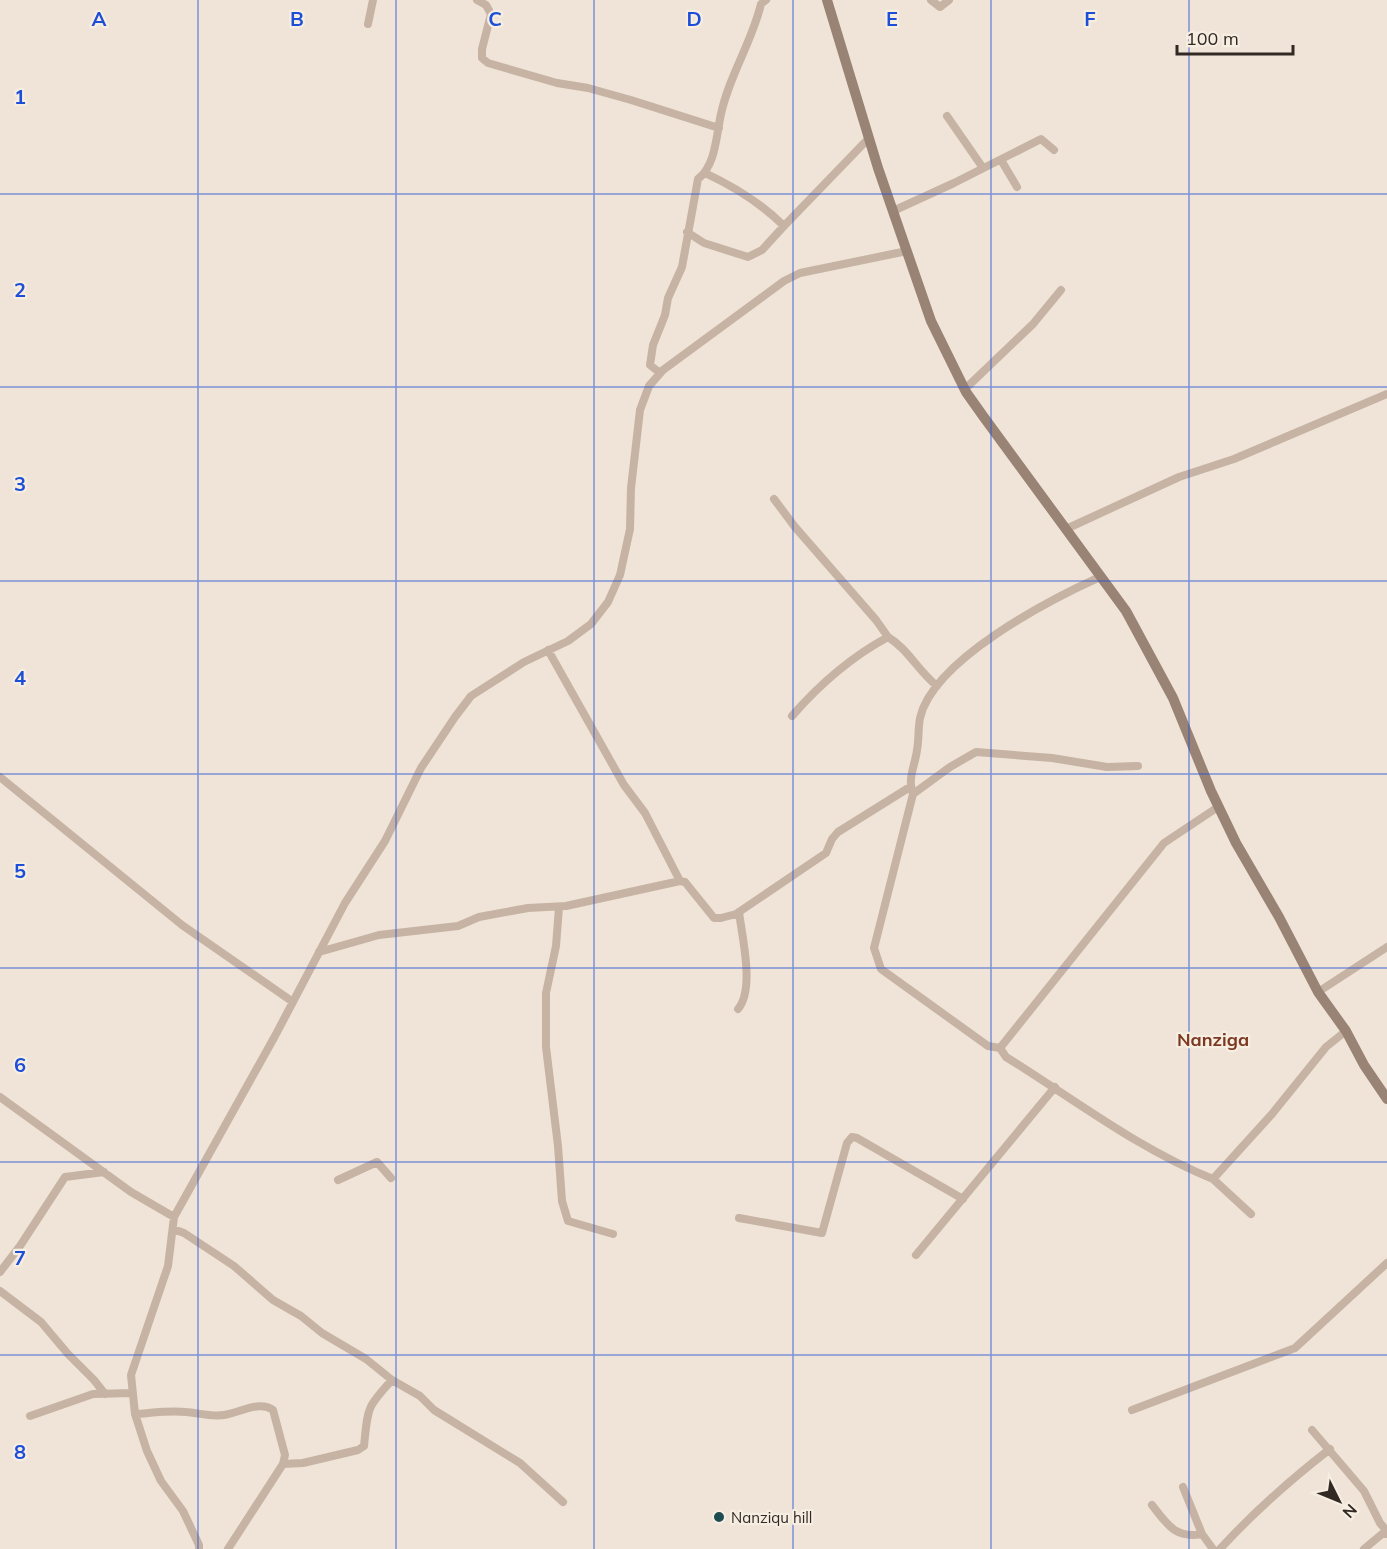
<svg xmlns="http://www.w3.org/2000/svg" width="1387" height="1549" viewBox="0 0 1387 1549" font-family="Mulish,sans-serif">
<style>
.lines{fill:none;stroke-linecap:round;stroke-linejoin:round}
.street{stroke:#c6b3a4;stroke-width:8}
.secondary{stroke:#998375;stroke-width:10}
.grid{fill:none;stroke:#1d4ed8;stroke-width:1.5;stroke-opacity:0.55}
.poi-dot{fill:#1d4d51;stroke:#f7eee2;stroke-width:2}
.labels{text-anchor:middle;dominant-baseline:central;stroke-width:4.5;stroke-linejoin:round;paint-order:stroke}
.poi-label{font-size:15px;fill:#322925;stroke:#f7eee2;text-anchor:start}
.quarter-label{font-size:18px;font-weight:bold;fill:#7d3822;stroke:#f7eee2}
.grid-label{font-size:20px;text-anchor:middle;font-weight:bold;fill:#1d4ed8;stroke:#f7eee2;stroke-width:4.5;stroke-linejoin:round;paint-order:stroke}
</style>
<rect width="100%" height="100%" fill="#efe4d7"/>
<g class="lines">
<path class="street" d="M477,0l9,5 5,9 -9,35v9l6,5 69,20 31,5 43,12 88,28
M931,0l9,7 9,-7
M368,24l5,-24
M947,116l36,52
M1001,160l16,27
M705,173c30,14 56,30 79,53l85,-88
M893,211l61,-28 87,-44 13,11
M687,232l17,11 44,14 14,-7 22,-24
M660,373l-10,-8 3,-20 12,-30 3,-17 14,-31 16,-88c18,-14 18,-43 23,-65 8,-38 31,-72 40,-110l5,-4
M965,389l68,-65 28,-34
M774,499l21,28 81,93 12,17
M1066,529l113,-52 55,-18 153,-65
M1100,577c-51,23 -167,83 -180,141 -2,10 -1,22 -3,32 -2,16 -10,29 -4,44l-39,154 7,21 107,77 12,2 6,9c68,42 132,92 207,122l59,-65 54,-67 20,-16
M548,650l76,135 21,28 35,68 5,1 29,36h7l15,-4 90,-61 6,-14 6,-7 72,-45
M792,716c27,-31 59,-59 96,-79 20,12 31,35 49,49
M0,777l182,148 111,77
M913,794l37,-27 26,-15 76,6 55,9 31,-1
M559,907l-3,39 -10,47v54l12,99 4,55 6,20 45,13
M319,952l60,-17 79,-9 21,-9 49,-9 38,-2 114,-25
M1318,992l69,-45
M738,1009c17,-20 4,-72 1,-97
M1000,1048l164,-205 54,-36
M0,1097l131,95 43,25
M1213,1179l38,35
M338,1180l39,-18 14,16
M739,1218l83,15 25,-90 5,-6 5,1 106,61
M173,1229l11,4 50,33 39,34 28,16 21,17 44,26 26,21 28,16 14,14 86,53 43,39
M916,1255l139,-168
M0,1272l20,-26 45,-69 39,-5
M0,1291l41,31 27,32 26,26 11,14
M1132,1410l163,-62 92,-85
M135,1414c16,-1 35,-4 51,-2 12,1 26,5 38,3 15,-2 35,-15 49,-5l12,45 -2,9 -55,85
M30,1416l63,-22 40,-1
M1312,1430l52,61 16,32 7,8
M283,1464l20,-1 55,-13 6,-4c4,-38 2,-38 28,-66
M1183,1487l19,47 11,15
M1152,1505c15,19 23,34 50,29
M199,1549v-4l-16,-34 -22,-30 -14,-30 -12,-37 -4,-39 37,-109 6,-49 101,-181 70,-133 40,-62 36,-73 34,-51 16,-21 53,-34 44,-21 23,-17 17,-22 12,-27 10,-46 1,-41 9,-78 9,-24 14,-16 121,-89 16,-8 107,-22
M1220,1549c34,-37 70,-69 110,-100
M1364,1549l18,-15h5"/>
<path class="secondary" d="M827,0l51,168 53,153 35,71 17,24 143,195 47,87 38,93 25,52 43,74 39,75 28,39 18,34 23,34"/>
</g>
<path class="grid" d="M198,0v1549M396,0v1549M594,0v1549M793,0v1549M991,0v1549M1189,0v1549M0,194h1387M0,387h1387M0,581h1387M0,774h1387M0,968h1387M0,1162h1387M0,1355h1387"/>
<circle class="poi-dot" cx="719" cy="1517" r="6"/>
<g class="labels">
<g class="poi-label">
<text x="731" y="1517">Nanziqu hill</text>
</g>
<g class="quarter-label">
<text x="1213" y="1039">Nanziga</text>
</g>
</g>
<g class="grid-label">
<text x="99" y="26">A</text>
<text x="297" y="26">B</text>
<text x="495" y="26">C</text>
<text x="694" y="26">D</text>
<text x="892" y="26">E</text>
<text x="1090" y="26">F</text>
<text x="20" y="104">1</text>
<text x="20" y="297">2</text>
<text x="20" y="491">3</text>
<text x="20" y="685">4</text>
<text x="20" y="878">5</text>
<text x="20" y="1072">6</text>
<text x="20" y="1265">7</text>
<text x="20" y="1459">8</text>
</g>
<g transform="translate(1339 1501) rotate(133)" stroke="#f7eee2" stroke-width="4.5" paint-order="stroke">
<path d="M0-4.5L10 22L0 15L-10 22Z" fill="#322925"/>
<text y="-9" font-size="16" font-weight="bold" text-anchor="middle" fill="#322925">N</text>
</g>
<path d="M1177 45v9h116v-9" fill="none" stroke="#322925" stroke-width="3"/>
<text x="1186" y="45" font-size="18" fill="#322925" stroke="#f7eee2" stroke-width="4.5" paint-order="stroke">100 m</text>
</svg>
